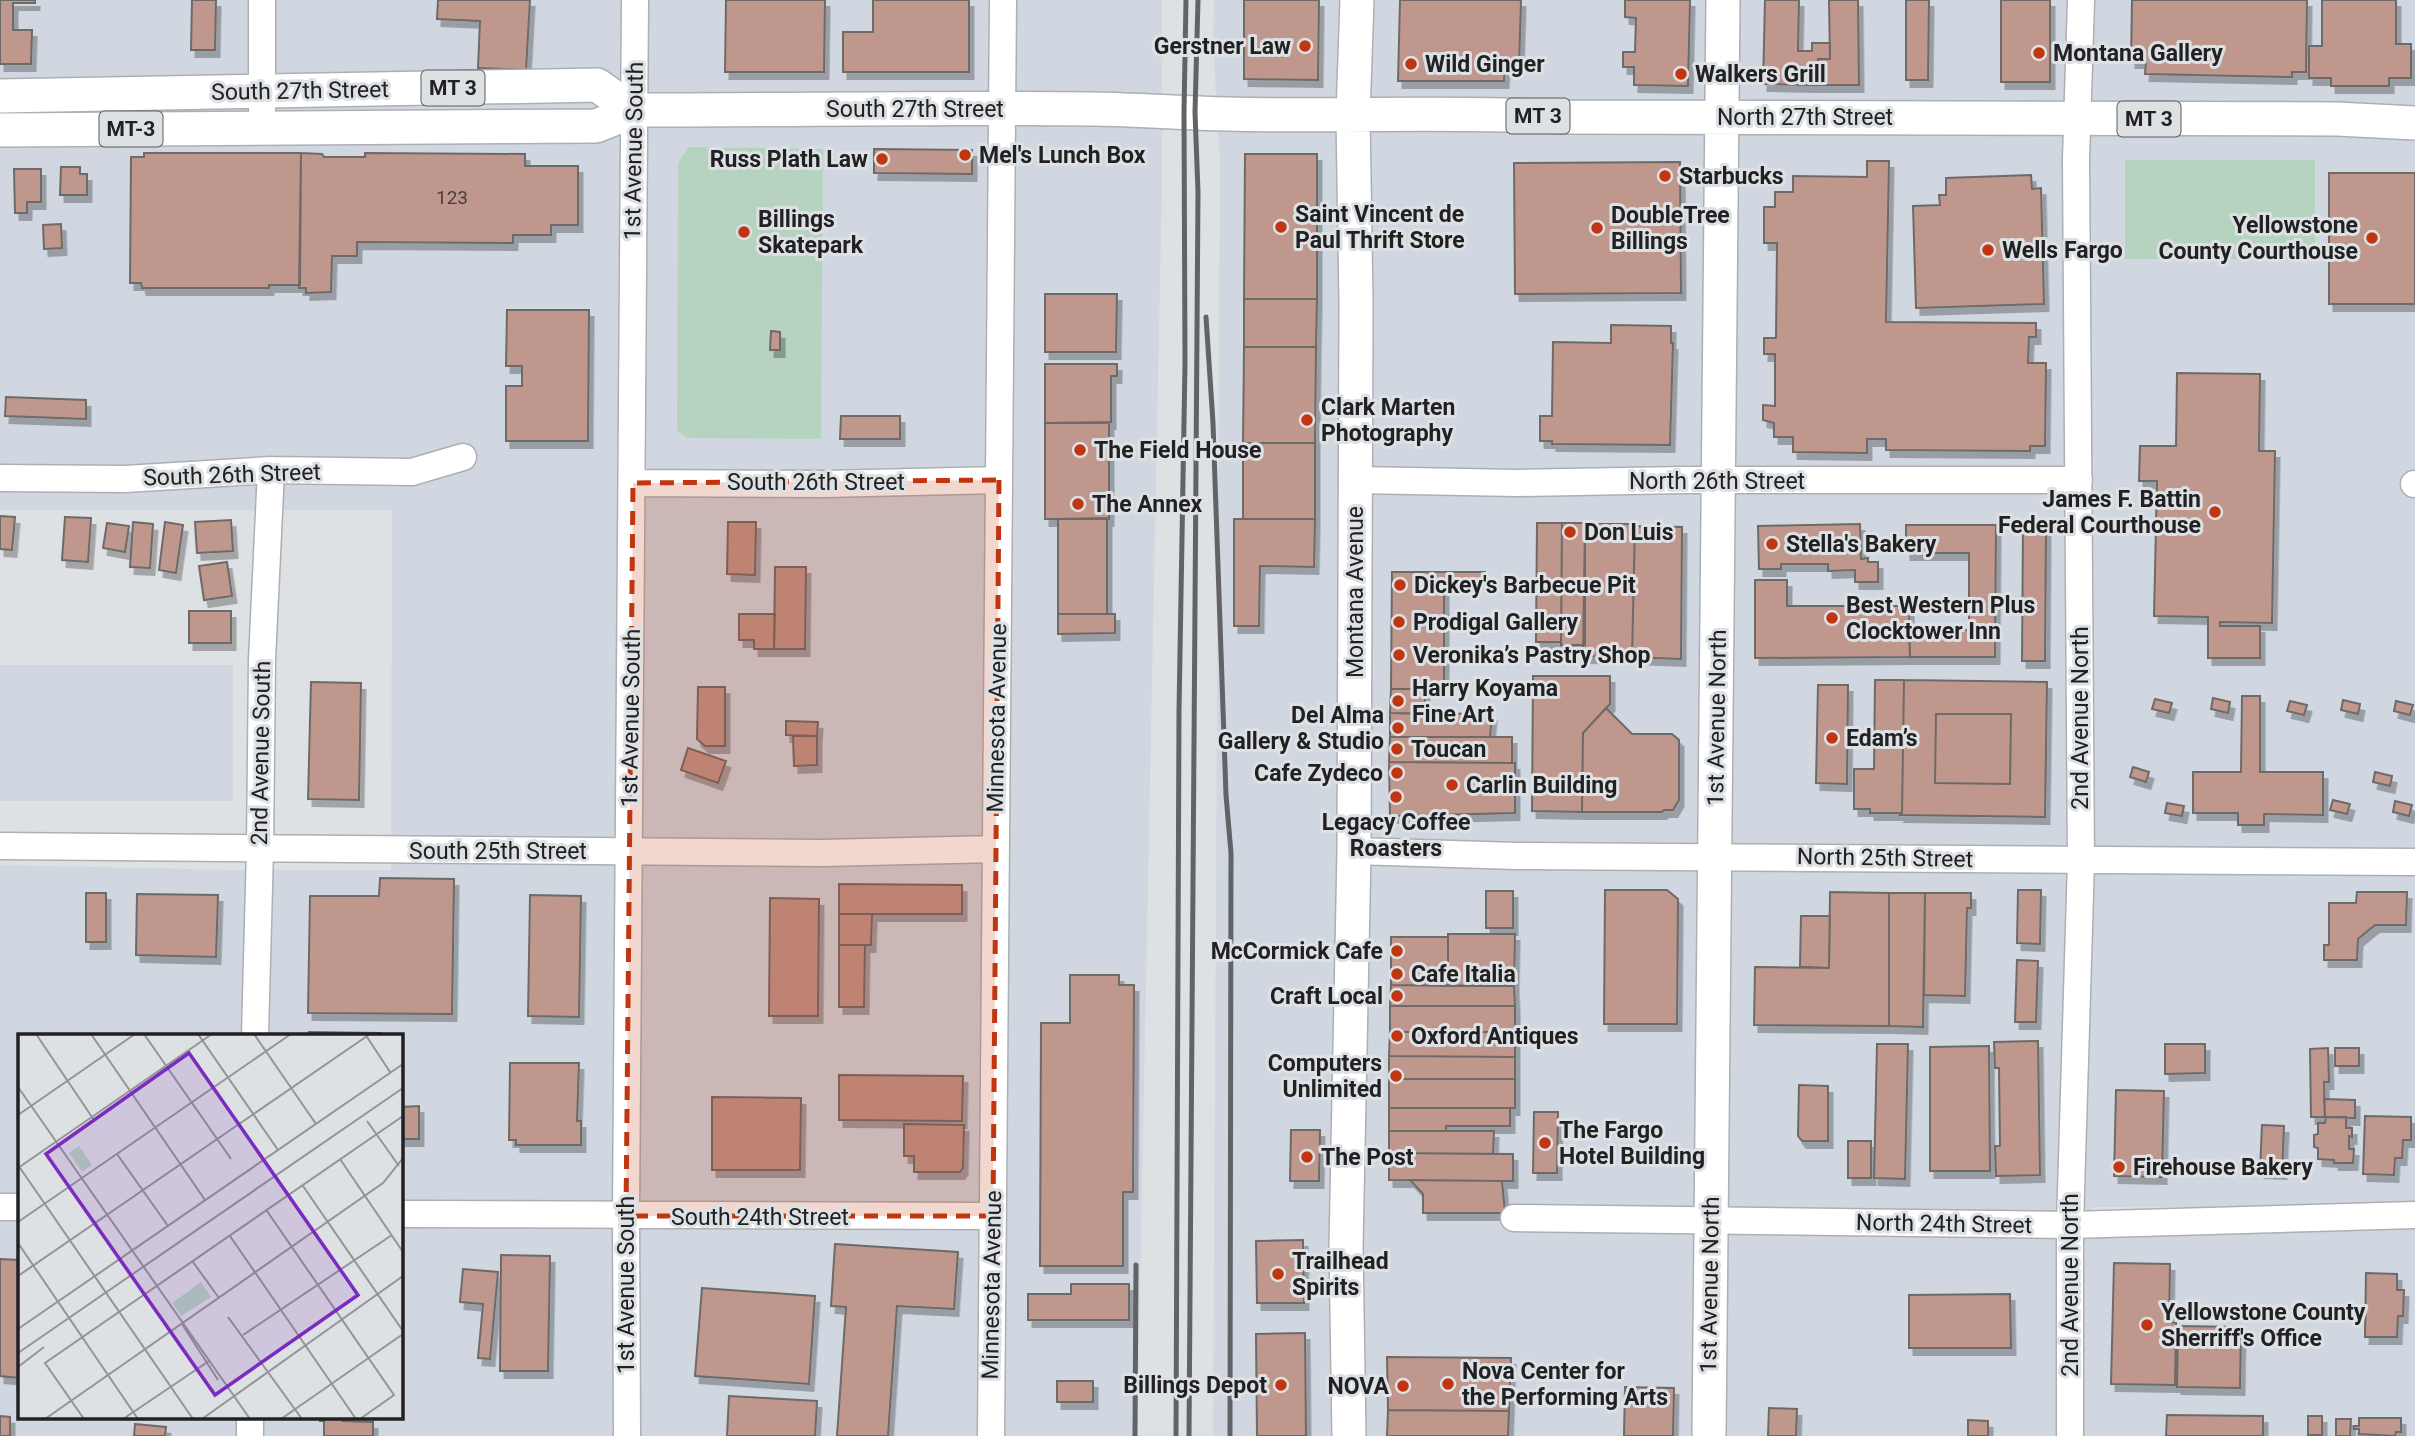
<svg xmlns="http://www.w3.org/2000/svg" width="2415" height="1436" viewBox="0 0 2415 1436" font-family="Roboto,sans-serif">
<style>
.built{fill:#d0d7e1;fill-rule:evenodd}
.green{fill:#b5d3bf}
.building{fill:#c0978d;stroke:#6e6a68;stroke-width:2;fill-rule:evenodd;filter:url(#shadow)}
.lines{fill:none;stroke-linecap:round;stroke-linejoin:round}
.minor-casing{stroke:#adafb3;stroke-width:29}
.major-casing{stroke:#adafb3;stroke-width:36}
.minor{stroke:#fff;stroke-width:26}
.major{stroke:#fff;stroke-width:33}
.rail{stroke:#626366;stroke-width:5}
.marked{fill:#bf3610;fill-opacity:0.2;stroke:#bf3610;stroke-width:5;stroke-dasharray:14 9;stroke-linejoin:round}
.poi-dot{fill:#bf3610;stroke:#dee1e4;stroke-width:2.5}
.labels{text-anchor:middle;dominant-baseline:central;stroke-width:6;stroke-linejoin:round;paint-order:stroke}
.number-label{font-size:19px;fill:#493e3e}
.shield{fill:#dee1e4;stroke:#5a5b5d;stroke-width:2}
.shield-label{font-size:21px;font-weight:bold;fill:#212123}
.poi-label{font-size:23px;font-weight:bold;fill:#212123;stroke:#dee1e4;text-anchor:start}
.street-label{font-size:23px;fill:#212123;stroke:#dee1e4}
.inset-road{fill:none;stroke:#929497;stroke-width:2}
.view{fill:#7b2cbf;fill-opacity:0.15;stroke:#7b2cbf;stroke-width:3.5}
.inset-edge{fill:none;stroke:#212123;stroke-width:3.5}
</style>
<defs>
<filter id="shadow"><feDropShadow dx="4.5" dy="7" stdDeviation="0" flood-color="#0004"/></filter>
</defs>
<rect width="100%" height="100%" fill="#dee1e4"/>
<path class="built" d="M0,0h1162v182l-25,1254h-1137v-571l235,5h156l1,-360h-392zM19,1035h382v382h-382z
M1214,0h1201v1208l-322,-1v17l322,-1v213h-1202l7,-1273 -7,-122z
M0,665h233v136h-233z"/>
<path class="green" d="M689,147l134,2 -2,290 -134,-1 -10,-8 1,-267z
M2125,160h190v99h-190z"/>
<path class="building" d="M0,0h35v3h-22v27h19l-1,34h-31z
M192,0h24l-1,50h-24z
M438,0h92l-4,70 -48,-2 2,-47 -43,-2z
M726,0h99l-1,72h-99z
M873,0h96v72h-126v-40h30z
M1244,0h75l-1,80 -74,-1z
M1400,0h121l-2,66 -14,-1 -1,16h-106z
M1625,0h65l-2,86 -54,-1v-18h-11v-15h12l1,-34 -11,-1z
M1765,0h34l-1,51h14v-8h18v16h-12l-1,11 -5,2v13l-49,-1z
M1829,0h29l1,85h-47v-13l5,-2 1,-11h12z
M1906,0h23l-1,80h-22z
M2001,0h49v82h-49z
M2132,0h175l-1,72h-14v5l-147,-3 1,-13h-15z
M2322,0h74v44h15v34h-22v8h-58v-8h-22v-32h13z
M874,149l98,1v24l-98,-1z
M144,153h157l-1,132h-31v3h-127l-1,-5h-11l1,-126h13z
M301,153l21,1 2,3h41v-4l160,1v12h53v59h-27v10h-38v8l-156,-1v14h-25l-1,36 -25,1v-5h-7z
M1245,154h72v145h-73z
M1867,161h22l-3,161 150,1v14h-7l-1,26h18l-1,83h-15v5l-144,-1v-11h-19v14l-74,-1v-15h-19v-14l-11,-3v-15l12,1v-52h-11v-16h12l1,-95h-13v-36h11v-15h18v-16l74,1z
M1680,162l1,131 -166,1 -1,-131z
M61,167h19v7h7v21h-27z
M14,169h27v33h-14v11h-12z
M2329,173h86v131h-86z
M2031,175l1,14 9,-1 3,116 -128,4 -3,-102 27,-1 -1,-10h7v-17z
M61,224l1,24 -18,1 -1,-24z
M1045,294h72l-1,58h-71z
M1244,299h73l-1,48h-72z
M507,310h82l-1,131h-82v-55h16v-20h-16z
M1611,325l60,1v17h2l-3,102 -118,-1v-3h-12v-25h12l1,-74 58,1z
M771,331l9,1v18h-10z
M1244,347h72l-1,96h-72z
M1045,364h72v12h-6v46l-66,1z
M2177,373l83,1 -1,77h16l-3,172 -52,-1v4h40v32h-52v-41l-54,-1 3,-135h-18l1,-35h36z
M6,397l80,3v19l-81,-3z
M841,416h59v23h-60z
M1045,423h64v96h-64z
M1243,443h72v76h-72z
M0,516l15,1 -3,33 -12,-1z
M65,517l26,1 -3,44 -26,-2z
M1107,518v96h-49v-95z
M1234,519h81l-1,48 -54,-1 -1,60h-25z
M231,520l2,31 -36,2 -2,-31z
M133,522l20,2 -3,44 -20,-1z
M165,522l18,3 -7,48 -17,-3z
M728,522h28l-1,53 -28,-1z
M107,523l22,3 -4,26 -22,-4z
M1537,523h25l-1,119h-25z
M1562,523h23v122h-24z
M1585,523l50,1 -3,133 -49,-1z
M1860,524l1,35 7,-1v4h10v20h-23v-12l-27,1v-7h-47v5h-22l-1,-43z
M1906,525h90l-1,132h-85l-1,-27h60v-77h-63z
M1635,526l47,1 -1,132 -49,-2z
M2023,526h23l-1,135h-23z
M227,562l5,34 -28,4 -5,-34z
M775,567h31l-1,82h-31z
M1392,572h93v10h-41v107h-53z
M1755,580h32v26h122l1,51 -155,1z
M189,611h42v32h-42z
M739,614h36l-1,35h-20v-9h-15z
M1058,614h57v19l-57,1z
M1533,676h77v28l-27,29 -1,79 -50,-1z
M1875,680h29l-2,133h-32v-4h-16v-40h20z
M1904,680l143,2 -2,135 -145,-2 2,-2zM1936,714h75l-1,70 -75,-1z
M311,682l50,1 -2,117 -51,-1z
M1818,685h30l-1,99 -31,-1z
M698,687h27v59h-20l-8,-7z
M1391,689h34v25l-35,-1z
M2242,696h18v76h63v43l-59,-1v11h-26v-12h-45v-41h48z
M2213,698l17,4 -2,11 -17,-4z
M2155,699l17,4 -3,10 -17,-4z
M2343,700l17,4 -2,10 -17,-4z
M2290,701l17,4 -3,10 -17,-4z
M2396,701l17,4 -3,10 -16,-4z
M1606,708l26,26h40l7,6v60l-6,10h-9l-2,2h-80l1,-79z
M1390,713l102,1 -2,23h-100z
M1936,714h75l-1,70 -75,-1z
M786,721l32,1 -1,14 -31,-1z
M793,736h24v29l-23,1z
M1390,737h122v26l-123,-1z
M688,748l38,13 -8,22 -37,-13z
M1389,762l126,1v50l-125,3z
M2133,767l16,5 -3,10 -16,-5z
M2375,772l17,4 -2,10 -17,-4z
M2333,800l17,4 -3,10 -17,-4z
M2395,801l17,4 -3,11 -16,-4z
M2167,803l17,3 -2,10 -17,-3z
M380,878l74,1 -2,135 -144,-1 2,-117h69z
M839,884l123,1v29h-123z
M1605,890h62l11,9 -1,125h-73z
M2018,890h23l-1,54 -23,-1z
M1486,891h27v37h-27z
M1830,892l59,1v133l-135,-1 1,-58 74,1z
M2357,892h50l-1,33h-31l-17,14 -1,21h-33v-15h5v-42h27z
M86,893h20v49h-20z
M1889,893h36l-2,134 -34,-1z
M1925,893h46v15h-4l-2,88 -41,-1z
M137,894l81,1 -2,62 -80,-2z
M530,895l51,1 -2,121 -51,-1z
M770,898l49,1 -1,117h-49z
M839,914h33l-1,31h-32z
M1801,916h29l-1,52 -29,-1z
M1448,934h67l-1,52h-66z
M1391,937h57v49l-57,-1z
M839,945h26l-1,62h-25z
M2017,960l21,1 -2,61h-21z
M1070,975h49v10h15l-1,207h-10v74h-83l1,-243h29z
M1391,985l123,1 1,20h-125z
M1390,1006h125v26h-125z
M309,1032l72,1v2h-72z
M1390,1032h125v25l-126,-1z
M2038,1041l2,134 -44,1 -1,-30h5l-1,-78h-4l-1,-26z
M1877,1044h31l-3,135 -31,-1z
M2165,1044h40v29l-40,1z
M1989,1046l1,125h-60v-124z
M2328,1048l1,34h-5l1,35h-14l-1,-68z
M2335,1048h24v18h-24z
M1389,1056l126,1v22h-126z
M510,1063h69l-2,58h4v24h-65v-5h-7z
M839,1075l124,1 -1,45 -123,-1z
M1389,1079h126v29h-126z
M1799,1085l29,1v55h-26l-4,-5z
M2116,1090l48,1 -2,86 -48,-1z
M712,1097l89,1 -1,72h-88z
M2324,1099l31,1v18l-30,-1z
M419,1106v33h-18v-32z
M1389,1108h121v18h-64v5h-57z
M1534,1112h24l-1,61h-24z
M2365,1116l46,1v23h-8l-1,18h-7l-1,17 -31,-1z
M2326,1117h20v11h6v9l-3,-1v13h5l-1,14h-19v-3l-16,-1v-11l-4,-1v-12l4,-1v-11h7z
M904,1124l60,1 -1,43 -3,4h-46v-16h-10z
M2262,1125l22,1 -2,46 -22,-1z
M1291,1130h29l-1,51h-29z
M1389,1131h105l-1,23 -104,-1z
M1848,1141h23v37h-23z
M1389,1153l124,1v27l-124,-1z
M1410,1180l92,1 3,32h-82v-19z
M1303,1240l1,63h-47l-1,-62z
M835,1244l123,8 -4,57 -57,-3 -9,130h-51l9,-129 -15,-1z
M501,1255l49,1 -2,115h-48z
M0,1259l19,1v118l-19,-2z
M2114,1263l56,1 -1,58 7,1 -1,62 -64,-1z
M463,1269l35,3 -8,87 -12,-1 5,-54 -23,-2z
M2366,1273l31,1v16h7l-1,26h-5l-1,21h-32z
M1071,1284h58v36h-101v-26h43z
M702,1288l113,8 -6,88 -114,-8z
M2010,1294l1,54h-102v-53z
M2178,1326l63,1 -1,61 -63,-1z
M1305,1333l1,103h-49l-1,-102z
M1387,1357l124,1 -2,53 -121,-1z
M1057,1381h36v21h-36z
M1625,1387l49,1 -1,48h-49z
M729,1396l88,5 -2,35h-88z
M1769,1408l28,1 -1,27h-28z
M1388,1410l121,1 -1,25h-121z
M2167,1415l96,1v20h-97z
M0,1416l10,1v19h-10z
M2308,1416h14v19h-14z
M320,1417h23v4l30,1v14h-49v-15h-4z
M2359,1418h42v14h-5l-1,4 -36,-2v-5h-5v-3h5z
M2336,1419h15l-1,17h-14z
M1968,1420l20,1v15h-20z
M135,1424l31,3 -1,9h-31z"/>
<g class="lines">
<defs>
<path id="minor" d="M262,0v128
M0,478l125,1 146,-9 141,2 51,-15
M1356,480l161,3 166,-3h396
M633,483l192,1 174,-4
M2414,484h1
M0,846l823,7 173,-4
M1354,851l163,5 898,6
M255,1035l5,-186 2,-189 9,-190
M0,1207h19
M401,1214l592,2
M1514,1218l556,7 345,-10
M250,1436v-19
M627,1436l-1,-220 9,-1216
M991,1436l12,-1436
M2070,1436v-211l11,-364 -5,-702 5,-159"/>
<path id="major" d="M0,96l597,-11 37,26
M0,130l596,-4 38,-15 12,-1c150,0 300,-3 450,-1 44,1 88,4 132,5 111,3 223,-3 334,3l775,2 78,4
M1349,1436l-3,-189 8,-396 2,-549 -3,-187 4,-115
M1709,1436l14,-1436"/>
</defs>
<use href="#minor" class="minor-casing"/>
<use href="#major" class="major-casing"/>
<use href="#minor" class="minor"/>
<use href="#major" class="major"/>
<path class="rail" d="M1206,317l7,106 13,372 5,58 -1,583
M1135,1436l1,-171
M1176,1436l3,-725 6,-347 -1,-252 2,-112
M1189,1436l9,-1244 -3,-80 3,-112"/>
</g>
<path class="marked" d="M999,480l-6,736h-367l7,-733z"/>
<g class="poi-dot">
<circle cx="1305" cy="46" r="7"/>
<circle cx="2039" cy="53" r="7"/>
<circle cx="1411" cy="64" r="7"/>
<circle cx="1681" cy="74" r="7"/>
<circle cx="965" cy="155" r="7"/>
<circle cx="882" cy="159" r="7"/>
<circle cx="1665" cy="176" r="7"/>
<circle cx="1281" cy="227" r="7"/>
<circle cx="1597" cy="228" r="7"/>
<circle cx="744" cy="232" r="7"/>
<circle cx="2372" cy="238" r="7"/>
<circle cx="1988" cy="250" r="7"/>
<circle cx="1307" cy="420" r="7"/>
<circle cx="1080" cy="450" r="7"/>
<circle cx="1078" cy="504" r="7"/>
<circle cx="2215" cy="512" r="7"/>
<circle cx="1570" cy="532" r="7"/>
<circle cx="1772" cy="544" r="7"/>
<circle cx="1400" cy="585" r="7"/>
<circle cx="1832" cy="618" r="7"/>
<circle cx="1399" cy="622" r="7"/>
<circle cx="1399" cy="655" r="7"/>
<circle cx="1398" cy="701" r="7"/>
<circle cx="1398" cy="728" r="7"/>
<circle cx="1832" cy="738" r="7"/>
<circle cx="1397" cy="749" r="7"/>
<circle cx="1397" cy="773" r="7"/>
<circle cx="1452" cy="785" r="7"/>
<circle cx="1396" cy="797" r="7"/>
<circle cx="1397" cy="951" r="7"/>
<circle cx="1397" cy="974" r="7"/>
<circle cx="1397" cy="996" r="7"/>
<circle cx="1397" cy="1036" r="7"/>
<circle cx="1396" cy="1076" r="7"/>
<circle cx="1545" cy="1143" r="7"/>
<circle cx="1307" cy="1157" r="7"/>
<circle cx="2119" cy="1167" r="7"/>
<circle cx="1278" cy="1274" r="7"/>
<circle cx="2147" cy="1325" r="7"/>
<circle cx="1448" cy="1384" r="7"/>
<circle cx="1281" cy="1385" r="7"/>
<circle cx="1403" cy="1386" r="7"/>
</g>
<g class="labels">
<g class="number-label">
<text x="452" y="197">123</text>
</g>
<g class="shield">
<rect x="421.5" y="70.5" width="63" height="35" rx="5"/>
<rect x="1506.5" y="98.5" width="63" height="35" rx="5"/>
<rect x="2117.5" y="101.5" width="63" height="35" rx="5"/>
<rect x="99.5" y="111.5" width="63" height="35" rx="5"/>
</g>
<g class="shield-label">
<text x="453" y="88">MT 3</text>
<text x="1538" y="116">MT 3</text>
<text x="2149" y="119">MT 3</text>
<text x="131" y="129">MT-3</text>
</g>
<g class="poi-label">
<text x="1291" y="46" text-anchor="end">Gerstner Law</text>
<text x="2053" y="53">Montana Gallery</text>
<text x="1425" y="64">Wild Ginger</text>
<text x="1695" y="74">Walkers Grill</text>
<text x="979" y="155">Mel's Lunch Box</text>
<text x="868" y="159" text-anchor="end">Russ Plath Law</text>
<text x="1679" y="176">Starbucks</text>
<text x="1295" y="214">Saint Vincent de<tspan x="1295" dy="26">Paul Thrift Store</tspan></text>
<text x="1611" y="215">DoubleTree<tspan x="1611" dy="26">Billings</tspan></text>
<text x="758" y="219">Billings<tspan x="758" dy="26">Skatepark</tspan></text>
<text x="2358" y="225" text-anchor="end">Yellowstone<tspan x="2358" dy="26">County Courthouse</tspan></text>
<text x="2002" y="250">Wells Fargo</text>
<text x="1321" y="407">Clark Marten<tspan x="1321" dy="26">Photography</tspan></text>
<text x="1094" y="450">The Field House</text>
<text x="2201" y="499" text-anchor="end">James F. Battin<tspan x="2201" dy="26">Federal Courthouse</tspan></text>
<text x="1092" y="504">The Annex</text>
<text x="1584" y="532">Don Luis</text>
<text x="1786" y="544">Stella's Bakery</text>
<text x="1414" y="585">Dickey's Barbecue Pit</text>
<text x="1846" y="605">Best Western Plus<tspan x="1846" dy="26">Clocktower Inn</tspan></text>
<text x="1413" y="622">Prodigal Gallery</text>
<text x="1413" y="655">Veronika’s Pastry Shop</text>
<text x="1412" y="688">Harry Koyama<tspan x="1412" dy="26">Fine Art</tspan></text>
<text x="1384" y="715" text-anchor="end">Del Alma<tspan x="1384" dy="26">Gallery &amp; Studio</tspan></text>
<text x="1846" y="738">Edam’s</text>
<text x="1411" y="749">Toucan</text>
<text x="1383" y="773" text-anchor="end">Cafe Zydeco</text>
<text x="1466" y="785">Carlin Building</text>
<text x="1396" y="822" text-anchor="middle">Legacy Coffee<tspan x="1396" dy="26">Roasters</tspan></text>
<text x="1383" y="951" text-anchor="end">McCormick Cafe</text>
<text x="1411" y="974">Cafe Italia</text>
<text x="1383" y="996" text-anchor="end">Craft Local</text>
<text x="1411" y="1036">Oxford Antiques</text>
<text x="1382" y="1063" text-anchor="end">Computers<tspan x="1382" dy="26">Unlimited</tspan></text>
<text x="1559" y="1130">The Fargo<tspan x="1559" dy="26">Hotel Building</tspan></text>
<text x="1321" y="1157">The Post</text>
<text x="2133" y="1167">Firehouse Bakery</text>
<text x="1292" y="1261">Trailhead<tspan x="1292" dy="26">Spirits</tspan></text>
<text x="2161" y="1312">Yellowstone County<tspan x="2161" dy="26">Sherriff's Office</tspan></text>
<text x="1462" y="1371">Nova Center for<tspan x="1462" dy="26">the Performing Arts</tspan></text>
<text x="1267" y="1385" text-anchor="end">Billings Depot</text>
<text x="1389" y="1386" text-anchor="end">NOVA</text>
</g>
<g class="street-label">
<text transform="translate(300 91) rotate(-1)">South 27th Street</text>
<text x="915" y="109">South 27th Street</text>
<text x="1805" y="117">North 27th Street</text>
<text transform="translate(634 151) rotate(-89)">1st Avenue South</text>
<text transform="translate(232 475) rotate(-2)">South 26th Street</text>
<text x="1717" y="481">North 26th Street</text>
<text x="816" y="482">South 26th Street</text>
<text transform="translate(1355 592) rotate(-90)">Montana Avenue</text>
<text transform="translate(631 718) rotate(-89)">1st Avenue South</text>
<text transform="translate(997 718) rotate(-89)">Minnesota Avenue</text>
<text transform="translate(1717 718) rotate(-89)">1st Avenue North</text>
<text transform="translate(2080 718) rotate(-90)">2nd Avenue North</text>
<text transform="translate(261 753) rotate(-89)">2nd Avenue South</text>
<text x="498" y="851">South 25th Street</text>
<text transform="translate(1885 858) rotate(1)">North 25th Street</text>
<text x="760" y="1217">South 24th Street</text>
<text transform="translate(1944 1224) rotate(1)">North 24th Street</text>
<text transform="translate(626 1285) rotate(-90)">1st Avenue South</text>
<text transform="translate(992 1285) rotate(-89)">Minnesota Avenue</text>
<text transform="translate(1710 1285) rotate(-89)">1st Avenue North</text>
<text transform="translate(2070 1285) rotate(-90)">2nd Avenue North</text>
</g>
</g>
<g transform="translate(18 1034)">
<rect width="385" height="385" fill="#dee1e4"/>
<path d="M61,112l13,19 -10,7 -13,-19zM183,248l10,15 -30,19 -9,-13z" fill="#b5d3bf"/>
<path class="inset-road" d="M18,0l58,86M73,0l114,166M126,0l87,125M180,0l80,116M236,0l62,90M349,3l23,35M0,53l232,332M0,81l117,-81M349,87l32,45M99,120l51,72M322,125l63,93M0,131l175,254M0,134l194,-134M285,152l100,145M249,177l127,184 -34,24M0,188l273,-188M212,202l126,183M0,209l120,176M175,228l26,36M0,242l352,-242M210,283l74,102M164,290l36,56M0,295l385,-265M225,301l149,-100M0,319l385,-265M0,333l26,-20M27,385l338,-236 20,-25M66,385l-39,-56 358,-247M105,385l86,-58M184,385l201,-143M263,385l122,-85"/>
<path class="view" d="M171,19l169,242 -143,100 -169,-241z"/>
<rect width="385" height="385" class="inset-edge"/>
</g>
</svg>
